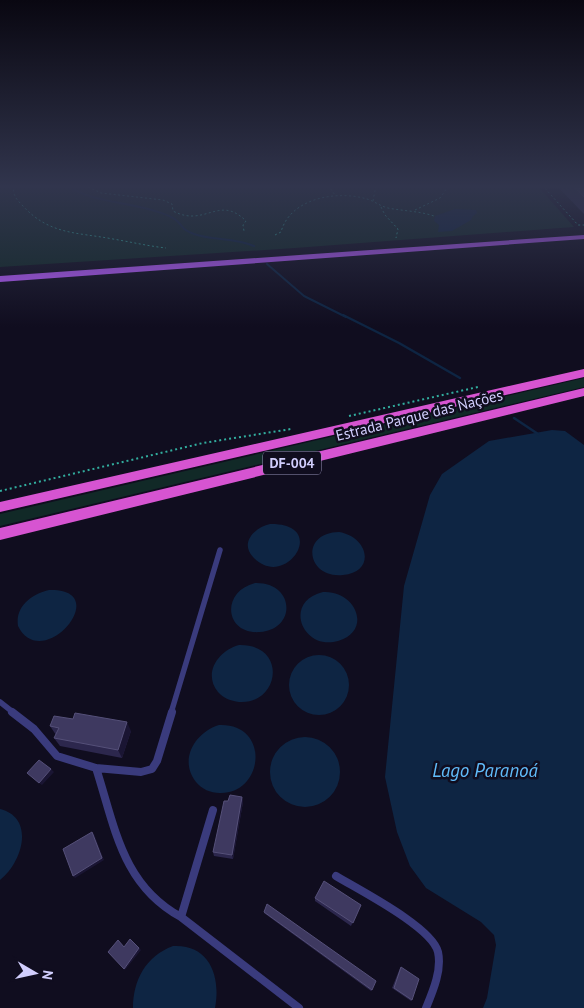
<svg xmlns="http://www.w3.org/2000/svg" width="584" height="1008" viewBox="0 0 584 1008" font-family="'PT Sans',sans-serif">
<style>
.green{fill:#112927}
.water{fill:#0e2543}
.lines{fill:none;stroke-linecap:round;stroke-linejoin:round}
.stream-far1{stroke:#0e2543;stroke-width:2}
.stream{stroke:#0e2543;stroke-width:2.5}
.path-far1{stroke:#32ad9e;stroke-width:1;stroke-dasharray:2 2.5;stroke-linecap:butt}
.path{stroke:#32ad9e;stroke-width:2;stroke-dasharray:2 3;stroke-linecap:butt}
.service-far1{stroke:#3a3b7d;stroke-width:5.5}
.service{stroke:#3a3b7d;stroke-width:8}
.primary{fill:#b459f9;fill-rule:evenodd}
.trunk{fill:#d654d1;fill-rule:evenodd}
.wall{fill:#2c274d}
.shaded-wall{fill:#1a1533}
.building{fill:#3e3960;stroke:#555079}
.labels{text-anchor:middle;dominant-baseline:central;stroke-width:5;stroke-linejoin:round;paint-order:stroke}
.shield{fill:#100d1f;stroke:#9794ba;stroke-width:1}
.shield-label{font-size:14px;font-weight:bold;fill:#d1cefd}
.street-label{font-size:15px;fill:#d1cefd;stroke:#100d1f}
.near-water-label{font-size:19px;font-style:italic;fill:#60bbf9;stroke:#100d1f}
</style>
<rect width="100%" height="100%" fill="#100d1f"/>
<path class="green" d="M0,185h537l37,42 -279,21 -295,19z
M584,378v9l-584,139v-12z"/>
<path class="water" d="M455,209l21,1 1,3 -4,3 -2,4 -19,11 -14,1 1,-7 -5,-4 1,-5z
M552,430l13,1 19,14v563h-101l4,-10 9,-53 -2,-10 -13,-13 -55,-34 -16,-22 -13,-34 -12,-55 19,-191 26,-91 12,-21 47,-33z
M270,524c61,-1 15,68 -17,33 -14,-15 3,-30 17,-33z
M339,532c30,5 37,40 4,43 -36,4 -44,-42 -4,-43z
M255,583c40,-1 42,46 5,49 -35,3 -40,-40 -5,-49z
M49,590c67,-2 -7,85 -31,36 -3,-20 14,-32 31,-36z
M323,592c33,-2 50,39 15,49 -35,10 -56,-39 -15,-49z
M239,645c49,-1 41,60 0,57 -8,-1 -16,-4 -21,-10 -16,-20 2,-42 21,-47z
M289 685a30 30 0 1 1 60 0a30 30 0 1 1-60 0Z
M219,725c52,-2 45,69 1,68 -10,0 -18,-4 -24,-11 -18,-23 0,-50 23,-57z
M270 772a35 35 0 1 1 70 0a35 35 0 1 1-70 0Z
M0,809c36,9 22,54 0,71z
M173,946c37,-2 48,31 42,62h-82c0,-28 13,-52 40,-62z"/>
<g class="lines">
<path class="stream-far1" d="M67,185c22,16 51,16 77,23 9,2 26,7 32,12 9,8 5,9 18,14 20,7 38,3 60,12
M267,264l37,32 42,21"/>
<path class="stream" d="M343,315l56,28 61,35
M514,418l24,16"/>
<path class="path-far1" d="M14,185c-2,9 2,14 8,20 27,30 54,27 91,34 18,3 35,7 53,9
M84,185l17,8 62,7 9,4 1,7c32,17 46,-17 73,10l-3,4 1,6
M328,185l7,10
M542,185l36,40h6
M373,201l3,-16
M381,207l4,8 13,14 -2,9
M415,210l25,-12 9,-13
M275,235l6,-3c9,-34 56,-42 86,-33 7,2 13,7 21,9 15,3 31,3 46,8"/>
<path class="path" d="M349,416l129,-29
M0,491l203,-48 88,-14"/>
<path class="service-far1" d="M0,702l14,11
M171,713l49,-163"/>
<path class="service" d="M12,712l22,17 23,27 39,12 45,4 11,-3 5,-8 15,-49
M96,768c19,59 26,117 85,149l32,-107
M336,876c23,14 96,51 102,76 4,18 -5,39 -12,56
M181,917l118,91"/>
<path class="primary" d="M584,235v4l-584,43v-6z"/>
<path class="trunk" d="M584,369v8l-584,135v-10z
M584,388v8l-584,144v-12z"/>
</g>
<path class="wall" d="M556,185h28v29z
M50,726l81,5 -9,27 -62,-12 -6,-8 2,-3z
M242,797l1,5 -10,57 -19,-3 -1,-4 15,-51z
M315,898l46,7 -10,21 -36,-25z
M264,912l108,78 -1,1 -107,-78z
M401,967l11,33 -1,1 -19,-13 8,-20z"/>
<path class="shaded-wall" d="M127,722l4,9 -9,27 -4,-8z
M51,769l3,3 -12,13 -3,-2z
M242,797l1,5 -10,57 -1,-4z
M92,832l2,2 10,26 -29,18 -2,-2z
M130,939l11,11 -16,20 -1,-1z"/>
<path class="building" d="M573,185h11v12z
M75,713l52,9 -9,28 -64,-12 5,-10 -9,-2 4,-10 19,3z
M39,760l12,9 -12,14 -12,-10z
M230,795l12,2 -10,58 -19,-3 11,-51h4z
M92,832l10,26 -29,18 -10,-27z
M324,881l37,24 -8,18 -38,-25z
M267,904l109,77 -4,9 -108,-78z
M130,939l9,9 -15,21 -16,-17 10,-12 6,7z
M401,967l18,12 -7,21 -18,-12z"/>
<linearGradient id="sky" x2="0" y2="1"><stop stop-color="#090711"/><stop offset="0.57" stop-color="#31354d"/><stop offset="1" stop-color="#31354d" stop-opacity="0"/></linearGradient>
<rect width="584" height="327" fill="url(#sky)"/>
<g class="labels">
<rect class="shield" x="263" y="451.5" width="58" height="23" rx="4"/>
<g class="shield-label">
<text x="292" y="463">DF-004</text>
</g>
<g class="street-label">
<text transform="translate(419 415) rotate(-14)">Estrada Parque das Nações</text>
</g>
<g class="near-water-label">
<text x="485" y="770">Lago Paranoá</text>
</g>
</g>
<g transform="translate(35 973) rotate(99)" stroke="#100d1f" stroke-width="4" paint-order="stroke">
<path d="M0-4L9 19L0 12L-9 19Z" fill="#d1cefd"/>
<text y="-8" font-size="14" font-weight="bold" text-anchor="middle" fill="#d1cefd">N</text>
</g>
</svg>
